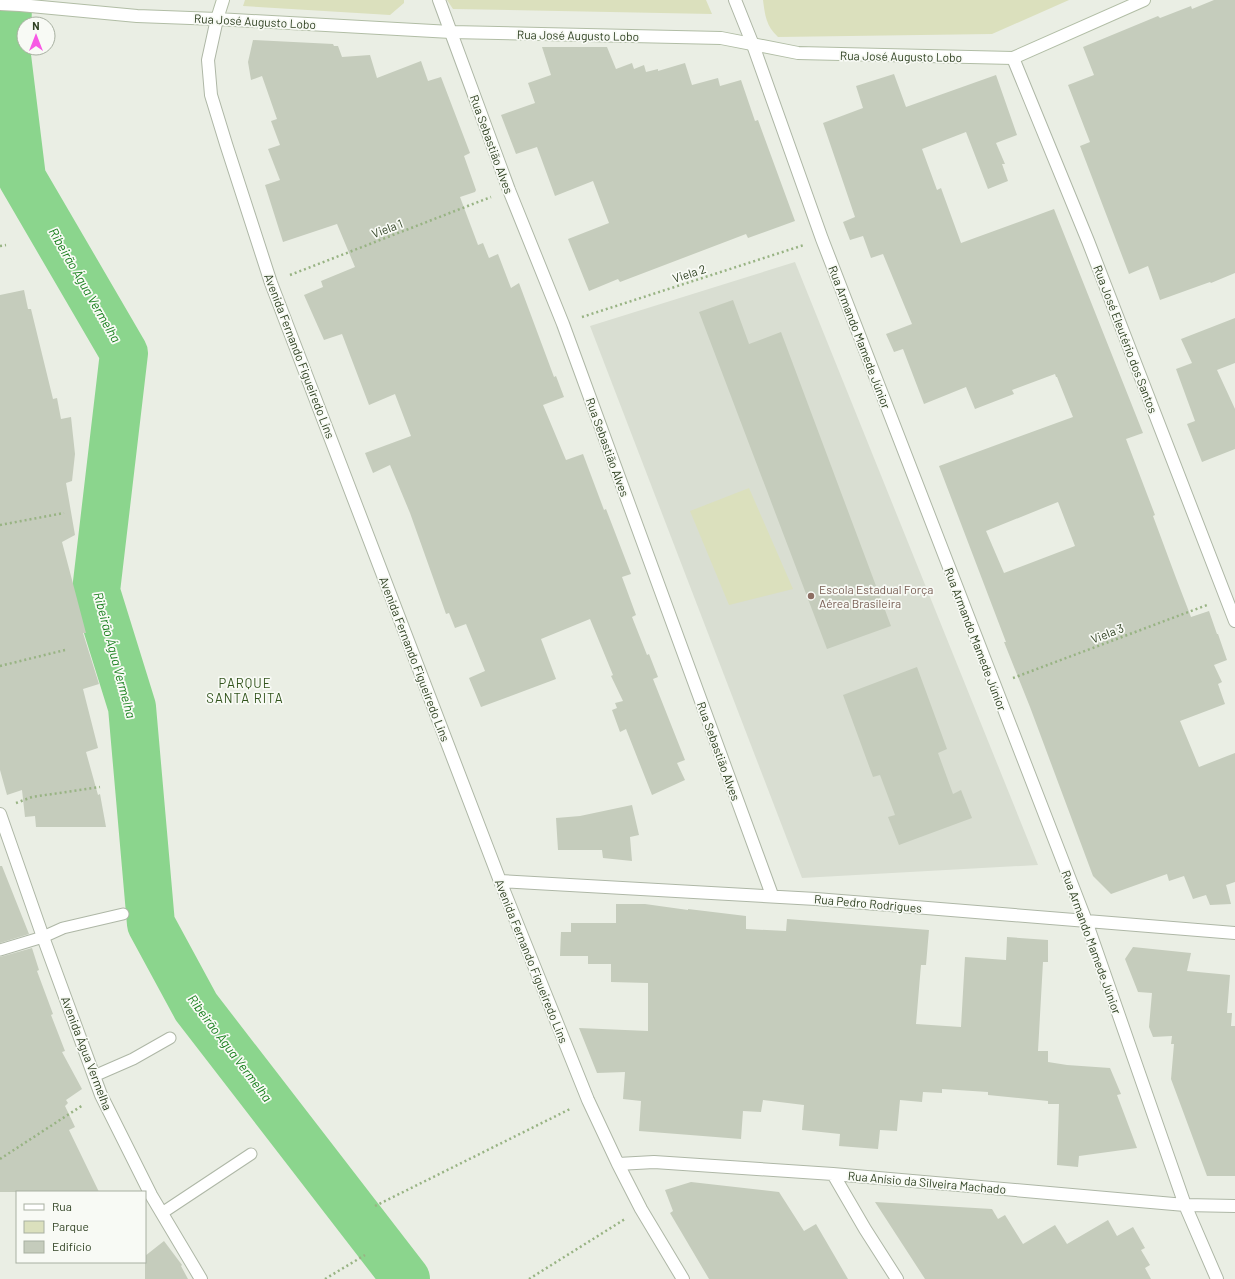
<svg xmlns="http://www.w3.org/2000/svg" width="1235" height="1279" viewBox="0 0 1235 1279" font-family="Barlow,sans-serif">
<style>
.built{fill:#d9ded2}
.green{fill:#dbe0bd}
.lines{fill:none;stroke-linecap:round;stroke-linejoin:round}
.river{stroke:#8bd58d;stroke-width:48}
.building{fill:#c5ccbc;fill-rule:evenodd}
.lane-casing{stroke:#aeb7a6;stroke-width:13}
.street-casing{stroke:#aeb7a6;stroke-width:14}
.secondary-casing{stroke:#b1bda5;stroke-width:14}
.path{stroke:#98b383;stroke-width:2.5;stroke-dasharray:2 3;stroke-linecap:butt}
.lane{stroke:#fff;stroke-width:11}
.street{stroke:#fff;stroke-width:12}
.secondary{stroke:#fff;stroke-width:12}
.education-dot{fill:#8d6e63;stroke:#f8faf5;stroke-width:1.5}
.labels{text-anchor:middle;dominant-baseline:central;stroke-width:3.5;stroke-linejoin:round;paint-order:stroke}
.street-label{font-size:12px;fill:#2f4122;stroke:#f8faf5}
.education-label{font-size:12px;fill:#785e54;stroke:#f8faf5;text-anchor:start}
.water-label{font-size:13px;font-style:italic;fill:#19801e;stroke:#f8faf5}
.neighbourhood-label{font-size:13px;letter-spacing:1px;fill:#32541d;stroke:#f8faf5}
</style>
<rect width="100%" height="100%" fill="#eaeee4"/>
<path class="built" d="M795,262l243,603 -236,13 -212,-552z"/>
<path class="green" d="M245,0h159v3l-14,12 -147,-9z
M447,0h259l6,14 -259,-5z
M763,0h306l-77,34 -214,3c-12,-11 -13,-22 -15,-37z
M749,488l44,101 -64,16 -39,-94z"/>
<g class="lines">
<path class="river" d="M8,0l-1,56 15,122 102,175 -28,238 36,116 19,217 45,83 210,272"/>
</g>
<path class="building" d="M1214,0h21v273l-24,10 -1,-1 -50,18 -12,-34 -19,8 -49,-128 10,-4 -22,-57 26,-10 -11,-28 75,-31 2,2 31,-12 1,3z
M253,40l80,4 1,2h4l4,11 28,-2 7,23 44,-17 7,20 13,-4 29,76 -6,3 12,34 -1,2 -15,5 18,48 5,-2 6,15 9,-4 13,34 8,-5 35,94 2,-1 8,21 -21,8 23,55 17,-6 21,56 2,-1 25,65 -9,3 14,38 -4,2 15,38 2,-1 9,23 -5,2 32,81 -8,3 8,17 -33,15 -26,-66 -6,3 -8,-22 5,-2 -2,-5 8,-2 -12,-25 2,-1 -23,-56 -49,20 15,40 -75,28 -12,-29 16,-7 -19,-47 -11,4 -6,-15 -3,1 -36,-101 -20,-48 -17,8 -8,-20 46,-17 -16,-42 -26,11 -27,-71 -18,6 -20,-45 19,-8 -2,-6 34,-14 -18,-43 -54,18 -18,-57 15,-5 -12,-31 12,-4 -9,-24 6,-2 -15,-43 -11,4 -3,-18z
M542,47h65l9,22 16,-6 2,6 10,-4 2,7 12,-3v2l27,-8 7,22 26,-7 2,8 21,-6 14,41 3,-1 37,101 -47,17 -2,-4 -126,48 -2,-3 -29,12 -21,-52 41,-16 -16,-42 -38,15 -18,-49 -21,7 -15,-39 34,-12 -7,-20 23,-8z
M894,74l12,33 90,-32 21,60 -21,8 9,21h-3l6,17 -20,8 -22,-57 -44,17 15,41 4,-2 20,55 93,-34 89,224 -17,6 29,76 -2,1 23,62 15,39 18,-6 8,23h1l9,26 -13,5 8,17 -4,2 7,20 -45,17 19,46 36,-14v129l-9,3 5,19 -21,1 -4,-10 -13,4 -9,-23 -15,5 -2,-7 -56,20 -18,-18 -63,-169 -26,-65h2l-67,-176 134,-49 -16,-40h-1l-1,-3 -43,16 2,4 -39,15 -9,-22 -42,17 -21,-55 -9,3 -8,-18 26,-10 -29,-70 -12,4 -8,-22 -13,4 -7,-18 12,-5 -32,-94 40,-15 -7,-22zM1058,502l17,44 -71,27 -18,-42z
M24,290l4,19h3l22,90 4,-1 4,21 10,-2 4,37 -3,27 -6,2 9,52 -13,7 24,91h-3l16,51 -16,5 15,59 -12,4 12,43 2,-1 6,33h-70l-1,-11 -10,1 -3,-27 -15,5 -7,-25v-475z
M733,300l16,44 32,-12 110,294 -64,23 -128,-337z
M1235,318v45l-18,7 18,39v40l-33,13 -15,-38 8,-3 -19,-52 16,-6 -11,-24z
M917,667l30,82 -9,4 15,41 8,-4 11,28 -73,27 -11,-28 7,-2 -15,-40 -7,2 -30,-82z
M632,805l7,30 -9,2 2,24 -29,-3 -1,-8h-44l-2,-32 24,-2z
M0,866h2l27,68 -29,9z
M616,904h29l43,6v-1l58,7v13l40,2 1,-12 142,11 -3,35h-5l-5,59 45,3 4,-70 41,3 1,-23 41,3v22h-5l-5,89h10v11l19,3 43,3 11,26 -4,1 20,53 -58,8 -1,11 -21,-2 2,-61h-11v-3l-60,-6v-3l-46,-3v4l-19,-1 -1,10 -22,-2 -3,31 -17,-1 -2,19 -39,-3 1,-12 -38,-4 2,-25 -41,-5 -2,12 -18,-1 -2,28 -102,-8 2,-30 -18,-2 2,-27 -28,1 -18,-45 69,3v-48l-37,-1v-18h-23v-8h-28l1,-24h10v-9h45z
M1133,947l58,6 -4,18 43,4 -3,38h5l-1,13h4v150h-28l-36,-97 3,-35h-3l1,-8 -19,1 -4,-10 3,-34 -14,-1 -13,-33z
M32,948l7,22 -2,1 16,43 -2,1 14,36 -3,1 20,37 -16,11 2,3 -3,3 10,21 -6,3 30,62h-99v-235z
M691,1182l88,10 25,39 12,-7 32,55h-139l-39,-66 3,-2 -8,-21z
M875,1202l117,7 6,10 7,-4 18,29 32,-19 12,19 41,-24 9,16 16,-9 12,21 -4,2 9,15 -5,3 6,11h-226z
M164,1241l18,24 -1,1 7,13h-43v-23z"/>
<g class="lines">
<defs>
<path id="lane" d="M0,950l43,-13 20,-9 60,-14
M94,1076l39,-17 37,-21
M162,1213l89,-59"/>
<path id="street" d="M439,0l70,190 54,134 209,571
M735,0l18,45 69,194 264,682 99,284 32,74
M217,19l-9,41 3,35 15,49 45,139 229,598 88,219 30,64 23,45 42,70
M1013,58l75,183 147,380
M0,814l43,123 58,158 50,100 50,84
M500,881l316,18 419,34
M618,1164l36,-2 179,12 352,31 50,1
M833,1174l32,55 32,50"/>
<path id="secondary" d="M0,4l20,1 117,11 80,3 234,13 270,6 77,15 215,5 131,-58
M217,19l6,-19"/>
</defs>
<use href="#lane" class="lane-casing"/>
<use href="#street" class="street-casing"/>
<use href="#secondary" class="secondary-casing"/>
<path class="path" d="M0,246l6,-1
M290,275l201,-78
M582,317l222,-72
M0,525l64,-12
M0,666l65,-16
M1013,678l194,-73
M16,803l16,-6 68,-10
M0,1159l83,-54
M375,1206l195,-97
M325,1279l40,-24
M529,1279l96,-60"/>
<use href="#lane" class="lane"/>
<use href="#street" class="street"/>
<use href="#secondary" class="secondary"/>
</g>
<circle class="education-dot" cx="811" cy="596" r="4"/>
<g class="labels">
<g class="street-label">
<text transform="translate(255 21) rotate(3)">Rua José Augusto Lobo</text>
<text transform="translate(578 35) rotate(1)">Rua José Augusto Lobo</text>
<text transform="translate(901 56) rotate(1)">Rua José Augusto Lobo</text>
<text transform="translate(492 144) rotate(70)">Rua Sebastião Alves</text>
<text transform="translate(387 228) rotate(-21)">Viela 1</text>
<text transform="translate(689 273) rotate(-18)">Viela 2</text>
<text transform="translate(860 337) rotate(69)">Rua Armando Mamede Júnior</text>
<text transform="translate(1126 339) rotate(69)">Rua José Eleutério dos Santos</text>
<text transform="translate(300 356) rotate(69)">Avenida Fernando Figueiredo Lins</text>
<text transform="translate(608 447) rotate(70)">Rua Sebastião Alves</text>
<text transform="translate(1107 633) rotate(-21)">Viela 3</text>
<text transform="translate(976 639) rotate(69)">Rua Armando Mamede Júnior</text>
<text transform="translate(415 659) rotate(69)">Avenida Fernando Figueiredo Lins</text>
<text transform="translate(719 751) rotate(70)">Rua Sebastião Alves</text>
<text transform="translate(868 903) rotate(5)">Rua Pedro Rodrigues</text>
<text transform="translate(1092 942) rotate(70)">Rua Armando Mamede Júnior</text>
<text transform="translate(532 961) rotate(68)">Avenida Fernando Figueiredo Lins</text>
<text transform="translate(87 1053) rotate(69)">Avenida Água Vermelha</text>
<text transform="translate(927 1182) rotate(5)">Rua Anísio da Silveira Machado</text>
</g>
<g class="education-label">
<text x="819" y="589">Escola Estadual Força<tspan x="819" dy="14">Aérea Brasileira</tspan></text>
</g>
<g class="water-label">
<text transform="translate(85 285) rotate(60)">Ribeirão Água Vermelha</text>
<text transform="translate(115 655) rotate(75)">Ribeirão Água Vermelha</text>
<text transform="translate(230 1048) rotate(53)">Ribeirão Água Vermelha</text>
</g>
<g class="neighbourhood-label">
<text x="245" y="683">PARQUE<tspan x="245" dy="15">SANTA RITA</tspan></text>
</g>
</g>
<rect x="16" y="1191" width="130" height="72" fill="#f8faf5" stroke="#a8b0a1"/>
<rect x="24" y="1204" width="20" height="6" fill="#ffffff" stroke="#a8b0a1"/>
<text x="52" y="1211" font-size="12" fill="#2f4122">Rua</text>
<rect x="24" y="1221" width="20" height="12" fill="#dbe0bd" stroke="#a8b0a1"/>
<text x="52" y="1231" font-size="12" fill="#2f4122">Parque</text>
<rect x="24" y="1241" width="20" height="12" fill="#c5ccbc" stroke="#a8b0a1"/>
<text x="52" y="1251" font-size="12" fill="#2f4122">Edifício</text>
<g transform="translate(36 36)"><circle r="19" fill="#f8faf5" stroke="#a8b0a1"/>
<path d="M0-3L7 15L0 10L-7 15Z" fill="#f759e4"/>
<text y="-6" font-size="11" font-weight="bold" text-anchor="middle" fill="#2f4122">N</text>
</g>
</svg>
